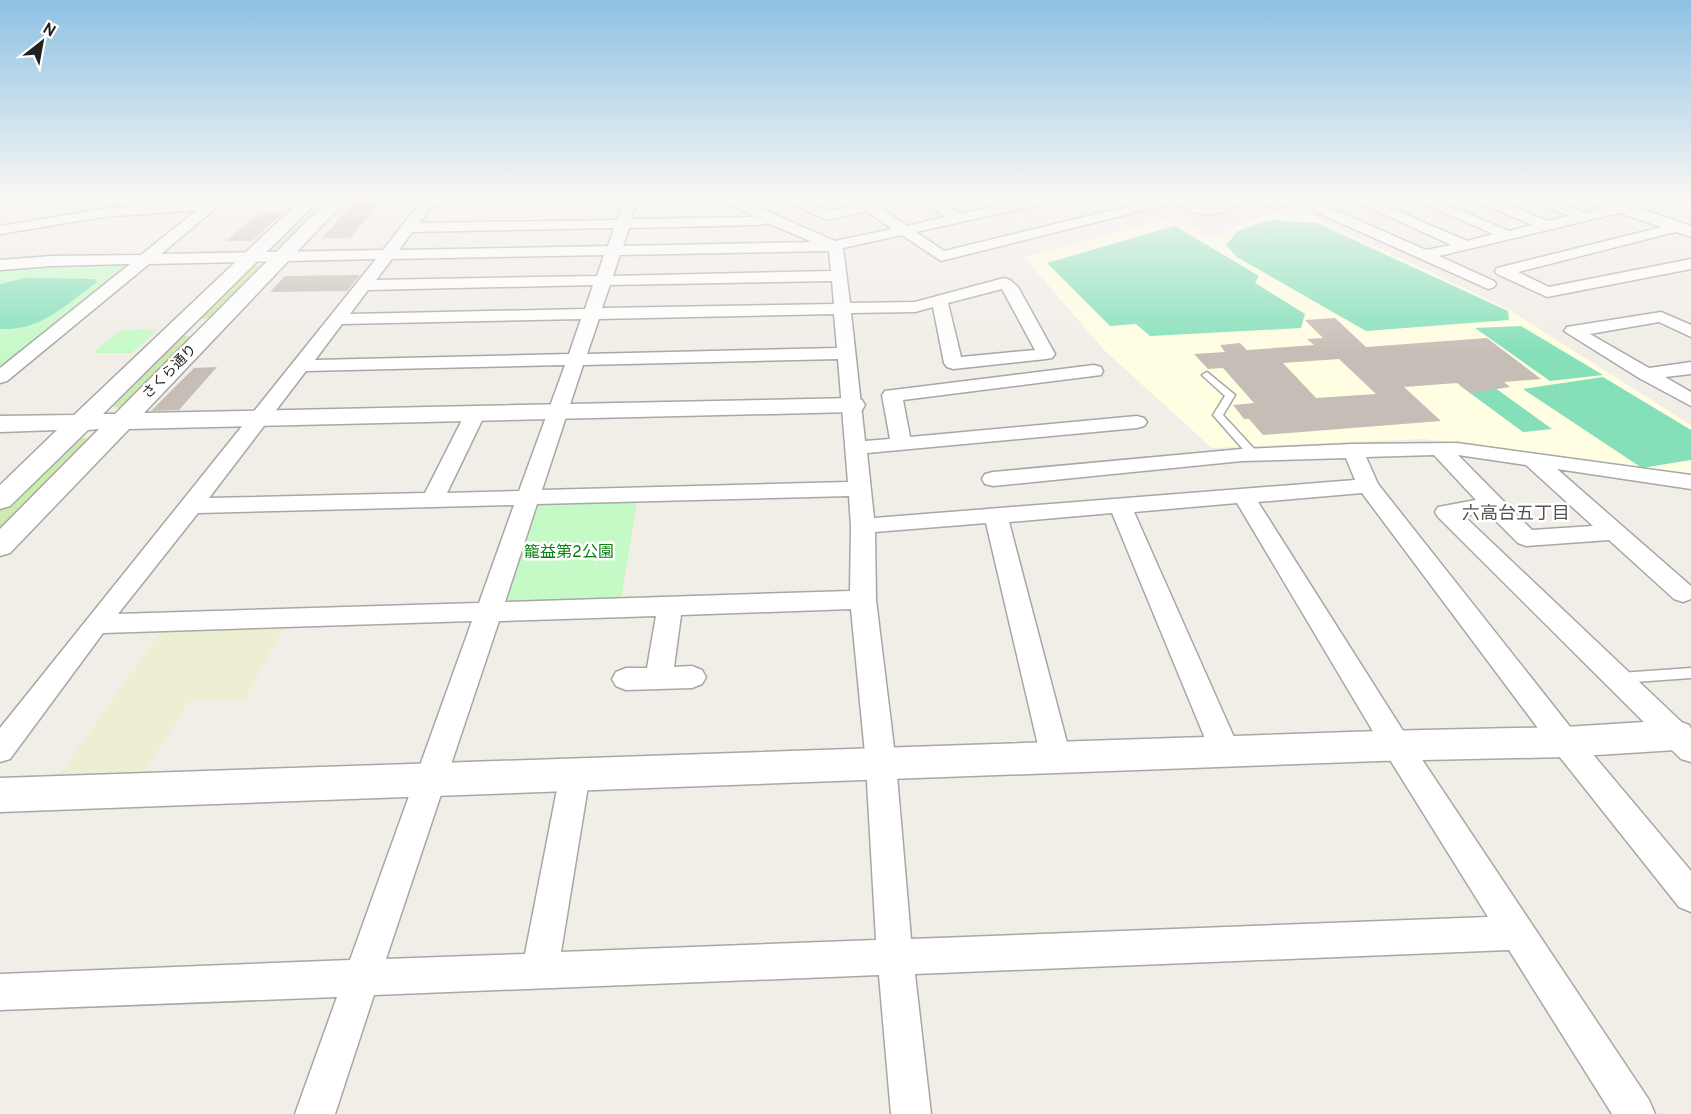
<svg xmlns="http://www.w3.org/2000/svg" width="1691" height="1114" viewBox="0 0 1691 1114" font-family="Overpass,'Noto Sans JP',sans-serif">
<style>
.education{fill:#fffee2}
.farmland{fill:#eeefd2}
.grass{fill:#cdebad}
.park{fill:#c5fac7}
.pitch{fill:#85e0ba}
.building{fill:#c6bdb6;fill-rule:evenodd}
.lines{fill:none;stroke-linecap:round;stroke-linejoin:round}
.service-casing{stroke:#a7a7a7;stroke-width:3}
.minor-casing{stroke:#a7a7a7;stroke-width:3}
.tertiary-casing{stroke:#a7a7a7;stroke-width:3}
.service{fill:#fff;fill-rule:evenodd}
.minor{fill:#fff;fill-rule:evenodd}
.tertiary{fill:#fff;fill-rule:evenodd}
.labels{text-anchor:middle;dominant-baseline:central;stroke-width:5;stroke-linejoin:round;paint-order:stroke}
.far-street-label{font-size:14px;fill:#202020;stroke:#fff}
.park-label{font-size:16px;fill:#0b8111;stroke:#fff}
.neighbourhood-label{font-size:18px;fill:#535353;stroke:#fff}
</style>
<rect width="100%" height="100%" fill="#f1ede7"/>
<path class="education" d="M1288,205l220,104 183,116v48l-9,1 -258,-35 -212,9 -108,-98 -80,-93 154,-41 32,22z"/>
<path class="farmland" d="M284,627l-40,74 -53,-2 -47,73 -86,5 102,-144z"/>
<path class="grass" d="M311,209l8,1 -39,38 -11,1 35,-37z
M255,265l9,1 -51,52 -16,1 50,-51z
M183,336h10l-71,72 -15,-2 67,-67z
M81,438l11,1 -92,96v-26l69,-67z"/>
<path class="park" d="M128,262l4,4 -132,106v-104z
M158,329l-26,24h-39l28,-23z
M638,495l-18,112 -131,4 39,-113z"/>
<path class="pitch" d="M1269,220l48,3 191,88 1,9 -143,11 -129,-74 -11,-12 12,-14z
M1175,226l84,50 -4,7 50,31 -4,14 -151,8 -14,-12 -26,2 -63,-63z
M25,278l70,1 2,3c-32,23 -55,49 -97,47v-45z
M1521,326l82,49 -53,6 -75,-53z
M1603,377l88,53v30l-49,8 -119,-79z
M1483,383l8,2 61,44 -29,3 -64,-47z"/>
<path class="building" d="M353,204h26l-29,34h-28z
M260,212h24l-32,29h-26z
M360,275l-13,16 -77,1 15,-16z
M1335,318l31,29 121,-9 54,41 -37,3 6,5 -39,6 -14,-10 -53,4 37,34 -178,14 -14,-16h-5l-11,-14 21,-2 -31,-35 -15,1 -14,-15 31,-2 -5,-7 20,-2 7,7 67,-5 -7,-6 16,-1 -18,-18zM1339,359l37,35 -60,4 -33,-35z
M217,367l-38,43 -28,1 43,-43z"/>
<g class="lines">
<defs>
<path id="service" d="M1207,372l28,23 -12,20 34,37 1,2 -1,2h-8l-36,-41 12,-19 -21,-19 -2,-2z
M1691,668v10l-71,5 -5,-1 -2,-4 2,-4 5,-1z"/>
<path id="minor" d="M213,197h16l-68,57 222,-4 42,-53h310l100,44 57,-12 -25,-18 -39,9 -54,-23h19l36,14 29,-6 -9,-8h16l42,29 38,-9 -28,-20h17l26,17 76,-17h26l-7,4 -139,31 28,19 222,-54h16l27,11 24,-11h33l8,3 31,-3 -2,3 -29,8 -27,-8c-30,18 -41,19 -74,3l-232,58 -39,-26 -59,13 7,55 65,-1 89,-24 6,2 8,7 37,67 -3,4 -6,1 -93,10 -6,-2 -3,-4 -11,-56 -18,5 -64,1 14,128 25,-2 -8,-44 3,-4 209,-26 7,2 2,4 -2,4 -198,25 7,37 227,-21 7,2 3,4 -3,4 -7,2 -270,25 7,65 481,-38 -9,-22 -104,3 -249,25 -8,-2 -3,-5 3,-5 8,-2 249,-23 111,-5 104,-1 234,32v14l-134,-20 134,117v13l-8,3 -9,-3 -65,-59 -83,6 -8,-3 -30,-30 -24,3 227,215v31l-10,-3 -243,-242 -3,-5 3,-5 38,-7 -42,-45 -68,2 12,27 197,249 116,138v41l-12,-5 -124,-156 -193,-258 -104,9 149,235 242,363 6,14h-43l-103,-164 -594,24 16,140h-40l-12,-139 -505,20 -39,119h-40l42,-117 -337,13v-36l350,-14 122,-339 -369,12 -93,126 -10,3v-34l376,-469 -227,5 -142,117 -7,2v-15l130,-104 -79,2 -51,4v-10l51,-4 90,-1 56,-45 -94,7 -103,17v-8l103,-17 105,-8zM721,201l35,16 -125,2 6,-17zM623,202l-6,18 -198,3 15,-19zM768,223l44,19 -189,4 6,-18 130,-3zM614,228l-6,18 -209,4 13,-18zM829,251l2,20 -218,5 7,-21zM604,255l-7,21 -221,4 16,-21zM832,281l2,23 -232,4 8,-23zM593,285l-8,24 -235,5 18,-24zM1002,289l33,61 -74,7 -13,-54zM834,314l3,34 -250,6 12,-35zM581,319l-12,35 -254,6 27,-36zM838,359l10,123 -306,8 41,-125zM565,365l-46,126 -72,2 39,-81 -3,-4h-14l-3,4 -41,81 -216,5 97,-127zM1458,455l68,10 67,61 -61,4zM849,496l2,30 -1,65 -345,11 32,-98zM1237,503l150,252 101,162 -577,22 -15,-175 -20,-164 -1,-68 111,-9 55,235 4,9 11,3 11,-3 4,-9 -62,-236 103,-9 99,240 4,9 11,3 11,-3 4,-9 -107,-241zM514,505l-35,98 -361,11 80,-101zM851,609l15,155 10,176 -315,12 29,-178 -4,-9 -11,-4 -11,4 -4,9 -35,180 -139,5 113,-338 157,-5 -9,52h-21l-10,4 -4,7 4,7 10,4 66,-2 10,-4 4,-7 -4,-7 -10,-4 -18,1 7,-52z
M1346,197h19l102,44 26,-7 -84,-37h19l81,34 23,-6 -65,-28h20l61,24 21,-5 -45,-19h20l41,16 37,-9 7,4 -2,3 -188,45 55,25 2,3 -2,3 -6,2 -174,-78 -2,-3 7,-4 5,1 102,45 25,-5z
M1678,223l7,4 -2,3 -165,42 31,15 142,-28v10l-144,28 -50,-23 -2,-3 2,-3z
M1661,312l30,13v12l-32,-15 -69,12 59,34 42,-6v12l-26,3 26,15v14l-52,-28 -75,-47 3,-4 6,-1z"/>
<path id="tertiary" d="M0,197h12l-2,4 -10,2z
M304,197h18l-219,217h12l216,-217h18l-205,216 709,-15 9,2 3,5 -3,5 -9,2 -724,17 -119,124 -10,3v-27l99,-100 -11,1 -78,76 -10,3v-24l57,-55 -57,2v-16l74,-1z
M1582,197h25l84,29v11l-107,-36z
M1676,720l13,5 2,4 -2,16 -13,5 -111,7 -186,4 -1379,51v-34l1379,-47 186,-4z"/>
</defs>
<use href="#service" class="service-casing"/>
<use href="#minor" class="minor-casing"/>
<use href="#tertiary" class="tertiary-casing"/>
<use href="#service" class="service"/>
<use href="#minor" class="minor"/>
<use href="#tertiary" class="tertiary"/>
</g>
<linearGradient id="sky" x2="0" y2="1"><stop stop-color="#8ec1e4"/><stop offset="0.56" stop-color="#f9f7f4"/><stop offset="1" stop-color="#f9f7f4" stop-opacity="0"/></linearGradient>
<rect width="1691" height="353" fill="url(#sky)"/>
<g class="labels">
<g class="far-street-label">
<text transform="translate(170 372) rotate(-45)">さくら通り</text>
</g>
<g class="park-label">
<text x="569" y="553">籠益第2公園</text>
</g>
<g class="neighbourhood-label">
<text x="1516" y="514">六高台五丁目</text>
</g>
</g>
<g transform="translate(42 42) rotate(31)" stroke="#ffffff" stroke-width="4.5" paint-order="stroke">
<path d="M0-4.5L10 22L0 15L-10 22Z" fill="#202020"/>
<text y="-9" font-size="16" font-weight="bold" text-anchor="middle" fill="#202020">N</text>
</g>
</svg>
